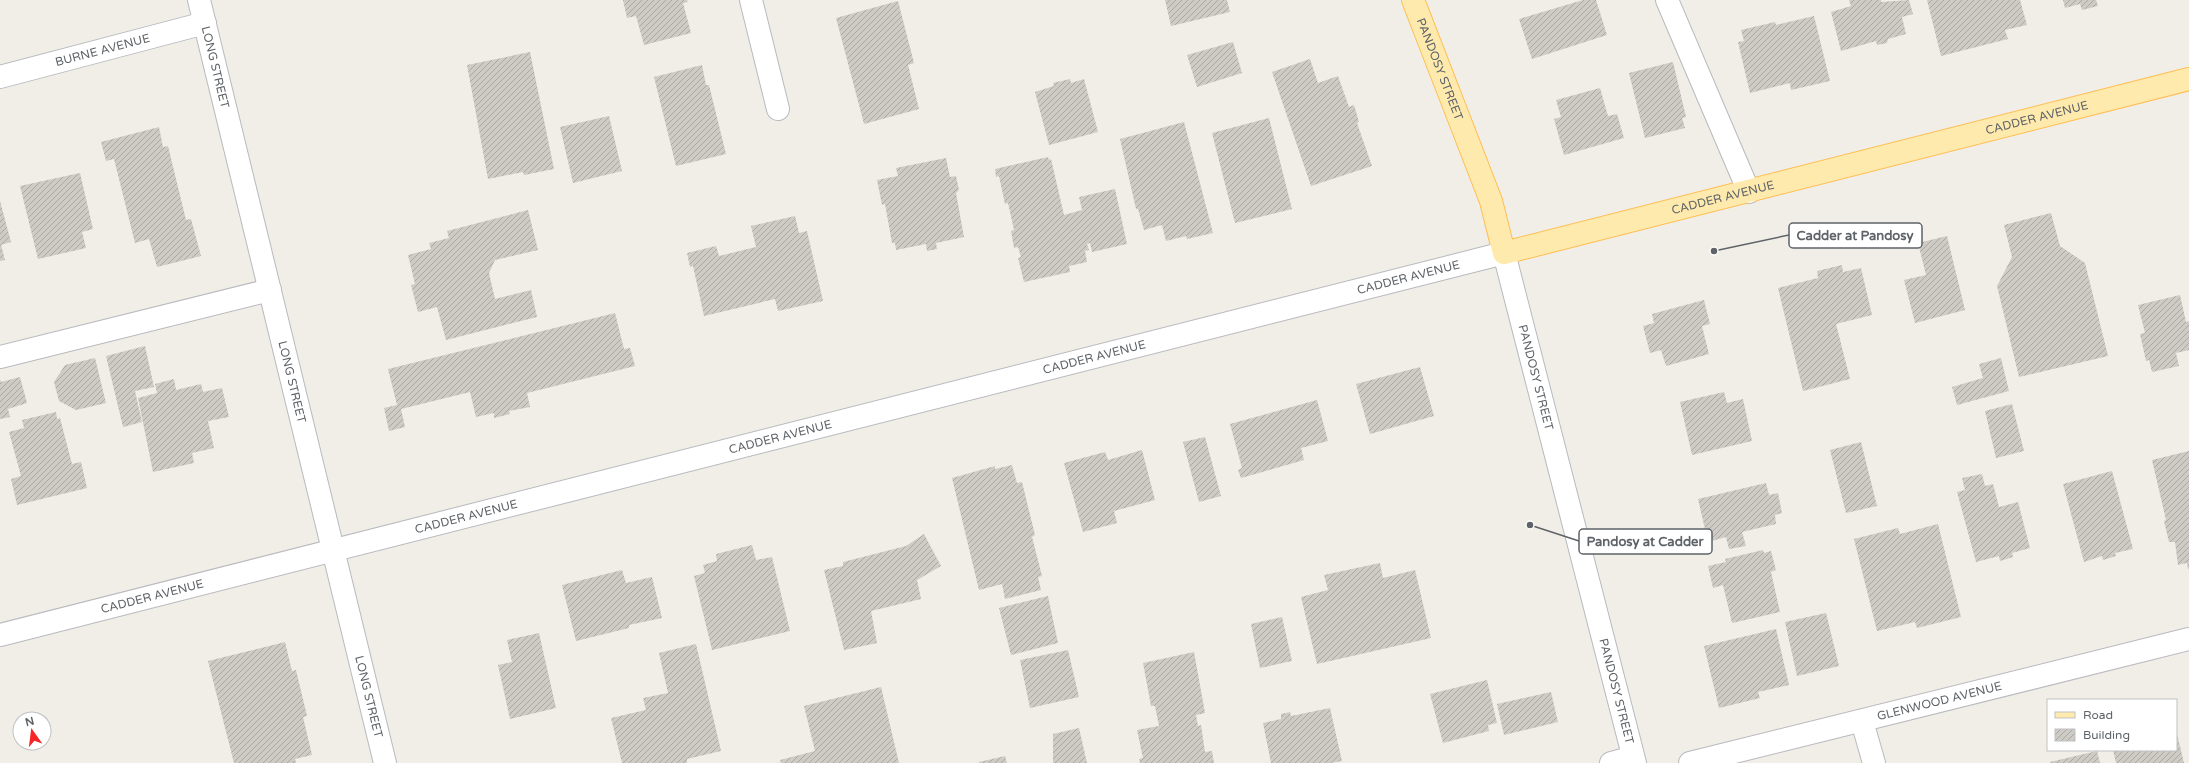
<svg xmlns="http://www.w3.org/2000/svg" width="2189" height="763" viewBox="0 0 2189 763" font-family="'Varela Round',sans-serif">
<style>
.building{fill:url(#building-hatch)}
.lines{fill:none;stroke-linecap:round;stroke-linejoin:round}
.minor-casing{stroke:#b7babe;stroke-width:24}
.major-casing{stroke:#febe53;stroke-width:24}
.minor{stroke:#fff;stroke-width:22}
.major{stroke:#ffeaae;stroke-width:22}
.labels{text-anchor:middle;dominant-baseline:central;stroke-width:3;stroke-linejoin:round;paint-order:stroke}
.street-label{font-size:12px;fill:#5e6368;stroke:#fff}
.leader{fill:none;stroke:#5e6368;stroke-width:1.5}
.callout-dot{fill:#5e6368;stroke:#fff;stroke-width:1.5}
.callout{fill:#fff;stroke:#5e6368;stroke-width:1.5}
.callout-label{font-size:13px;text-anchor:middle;font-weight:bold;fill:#5e6368}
</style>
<defs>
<pattern id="building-hatch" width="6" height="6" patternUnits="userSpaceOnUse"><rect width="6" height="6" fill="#cecbc5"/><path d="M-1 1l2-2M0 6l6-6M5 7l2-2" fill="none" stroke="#aaa8a4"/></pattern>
</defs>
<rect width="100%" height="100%" fill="#f1eee7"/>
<path class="building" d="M623,0h64l1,2 -5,1 8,30 -47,12 -8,-29 -9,2z
M1165,0h62l3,12 -59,14z
M1583,0h13l11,35 -75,24 -13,-40z
M1849,0h32v2l28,-2 4,14 -11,3 4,17 -18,5 -1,4 -10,2 -1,-4 -35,10 -10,-39 20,-6z
M1927,0h93l7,25 -22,5 3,9 -67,17z
M2063,0h33l2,6 -16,4 -2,-6 -15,4z
M898,1l16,62 -6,2 11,44 -55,15 -28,-106z
M1814,16l16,65 -39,9 -1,-7 -40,10 -12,-51 6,-1 -3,-11 34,-8 1,3z
M1233,42l9,31 -45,14 -10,-32z
M530,52l24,117 -30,6 -1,-3 -35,7 -21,-114z
M1310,59l8,24 20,-7 11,31 5,-2 5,17 -2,1 15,43 -61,20 -39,-114z
M1673,62l13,55 -4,1 3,10 -40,10 -16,-65z
M702,65l4,20h3l17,69 -50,12 -22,-89z
M1070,79l1,4 13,-4 14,53 -49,13 -14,-53 19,-6 -1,-3z
M1600,88l8,28 9,-2 7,24 -60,17 -10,-36 7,-2 -5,-17z
M609,116l13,55 -49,12 -13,-56z
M1269,118l23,91 -57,14 -23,-90z
M1184,122l29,111 -26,6 -1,-3 -20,5 -4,-16 -18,5 -6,-21h-2l-16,-70z
M159,127l4,20 5,-1 18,74 5,-1 10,37 -44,11 -8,-28 -14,4 -21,-84 -8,2 -5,-19z
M1048,157l1,3 2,-1 13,56 18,-5 -3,-13 36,-8 12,55 -35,8 -2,-9 -3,1 2,6 -4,1 2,11 -18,4 1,6 -46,10 -6,-24 3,-1 -3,-10 -4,1 -3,-17 3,-1 -6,-27 -3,1 -6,-28 -3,1 -1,-8z
M946,158l4,19 6,-1 3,14 -3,3 8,44 -28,6 1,6 -10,2 -1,-7 -30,6 -1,-7h-3l-7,-39 -3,1 -5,-25 21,-4 -2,-8z
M80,173l13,56 -11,3 4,16 -48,11 -18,-73z
M0,201l11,41 -10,3 4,15 -5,1z
M528,210l10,40 -43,10 -6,13 6,26 36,-9 6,27 -91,23 -9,-33 -19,5 -7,-27 4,-1 -7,-29 23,-6 -2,-6 20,-5 -2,-7z
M2051,213l9,33 25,17 23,93 -89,21 -22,-91 15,-29 -8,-32z
M795,216l4,17 8,-2 16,70 -45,10 -3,-12 -71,17 -11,-50 -3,1 -3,-14 29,-7 3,10 37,-9 -5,-21z
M1947,236l18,74 -50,13 -11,-43 22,-5 -8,-32z
M1842,265l1,7 18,-4 11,47 -36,9 14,55 -47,12 -25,-103 40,-10 -1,-7z
M2180,295l6,27 3,-1v29l-13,3 3,13 -27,6 -3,-12 -3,1 -6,-27 5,-1 -7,-28z
M1704,300l6,24 -8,2 7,28 -43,12 -5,-16 -11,3 -7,-27 11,-3 -2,-9z
M615,313l9,36 6,-1 5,18 -108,27 3,14 -21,4 1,3 -16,4v-5l-18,4 -6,-25 -69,17 4,18 -16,4 -5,-23 13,-3 -9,-36z
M145,346l9,41 -19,4 7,31 -19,5 -17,-71z
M95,358l11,45 -30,7 -17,-9 -5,-19 11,-17z
M2001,358l8,33 -52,14 -5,-18 31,-9 -4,-14z
M1420,367l14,49 -64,18 -14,-50z
M20,377l7,26 -19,6 2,8 -10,2v-40l1,3z
M174,379l2,11 25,-6 2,8 19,-4 7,29 -21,4 6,27 -22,5 2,10 -41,9 -15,-74 19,-5 -2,-9z
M1724,392l3,11 16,-4 9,42 -60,14 -12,-53z
M1317,400l11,41 -27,7 3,12 -63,18 -3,-8 4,-2 -12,-44z
M2012,404l12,47 -28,7 -11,-47z
M56,412l1,7 3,-1 12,46 9,-2 6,26 -70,17 -6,-26 10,-3 -12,-44 15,-4 -2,-8z
M1205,437l16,59 -22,6 -16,-60z
M1861,442l16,64 -31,7 -16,-63z
M1142,450l13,50 -41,11 3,12 -34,9 -19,-69 41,-11 3,8z
M2189,451v118h-1l-1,-6 -9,2 -3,-23h-6l-5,-21 2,-1 -14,-60z
M1012,465l5,18 5,-1 13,53 -3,2 10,39 -4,1 3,13 -36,9 -3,-15 -23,6 -27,-112 43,-12v3z
M2112,471l21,78 -18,4 1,3 -13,4 -1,-4 -18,6 -21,-78z
M1982,474l3,12 8,-2 6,23 19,-5 12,46 -18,5 1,4 -13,4 -1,-5 -23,6 -19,-70 8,-2 -3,-12z
M1766,483l3,12 9,-2 4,20 -7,2 1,9 -34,8 4,14 -17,3 -3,-12 -18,5 -10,-43z
M1938,524l23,93 -44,11 -2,-6 -38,9 -23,-92 44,-11 2,6z
M924,534l17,32 -24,14 4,19 -50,12 6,32 -33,7 -20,-80 19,-4v-4l63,-16z
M752,545l4,15 16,-3 18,74 -78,19 -18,-74 11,-3 -2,-8 14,-4 -1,-7z
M1763,550l1,3 7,-2 5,19 -5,2 9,40 -48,11 -9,-38 -10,3 -5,-22 18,-4 -1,-3z
M1380,563l3,15 32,-8 16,68 -114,26 -16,-67 27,-7 -4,-15z
M622,570l4,13 26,-6 10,41 -33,7v3l-53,13 -14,-56z
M1048,596l10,47 -47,12 -12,-47z
M1826,613l13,53 -42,10 -12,-54z
M1282,617l10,44 -32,7 -9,-44z
M1776,629l13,56 -31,7 2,6 -41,10 -15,-62z
M539,633l17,75 -46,11 -12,-54 14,-3 -5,-22z
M285,642l7,29 4,-1 11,46 -4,1 9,38 -17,4 1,4h-62l-26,-102z
M696,644l25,107 -34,8v4h-65l-11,-45 35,-8 -3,-12 25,-5 -9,-40z
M1068,650l11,47 -49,11 -10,-48z
M1194,652l11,61 -9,2 2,11 3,-1 4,27 7,-1 2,12h-74l-1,-4 4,-1 -6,-28 22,-4 -4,-20h-4l-8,-43z
M1487,680l10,43 -9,2 1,6 -46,12 -13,-49z
M881,687l18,76h-118l-1,-3 35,-9 -11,-45z
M1551,692l7,30 -54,13 -7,-31z
M1330,708l12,53 -11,2h-60l-8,-40 18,-4v-5l9,-2 1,4z
M1079,728l8,35h-34v-29z
M2177,734l7,29h-68l-3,-13h63z
M2097,751l3,12h-50v-1z
M1005,756l2,7h-28v-1z"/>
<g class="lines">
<defs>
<g id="minor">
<path id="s1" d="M199,0l186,763"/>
<path d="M751,0l27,109"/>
<path d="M1667,0l82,192"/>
<path id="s2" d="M0,77l205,-54"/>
<path d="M0,357l270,-67"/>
<path id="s3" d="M0,635l1504,-382 131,510"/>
<path d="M1862,721l12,42"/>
<path d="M1611,763l22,-6"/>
<path id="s4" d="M1690,763l499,-124"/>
</g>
<g id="major">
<path id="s5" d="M1413,0l78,201 13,52 685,-174"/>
</g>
</defs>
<use href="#minor" class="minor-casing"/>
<use href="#major" class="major-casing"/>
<use href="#minor" class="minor"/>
<use href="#major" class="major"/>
</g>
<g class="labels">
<g class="street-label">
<text stroke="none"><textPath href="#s2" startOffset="106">BURNE AVENUE</textPath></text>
<text stroke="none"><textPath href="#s1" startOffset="69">LONG STREET</textPath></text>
<text stroke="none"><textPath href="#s5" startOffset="74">PANDOSY STREET</textPath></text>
<text stroke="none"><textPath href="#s5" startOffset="819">CADDER AVENUE</textPath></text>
<text stroke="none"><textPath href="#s5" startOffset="495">CADDER AVENUE</textPath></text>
<text stroke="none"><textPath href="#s3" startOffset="1453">CADDER AVENUE</textPath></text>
<text stroke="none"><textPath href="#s3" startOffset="1129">CADDER AVENUE</textPath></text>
<text stroke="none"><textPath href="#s3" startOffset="1680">PANDOSY STREET</textPath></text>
<text stroke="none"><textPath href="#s1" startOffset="393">LONG STREET</textPath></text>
<text stroke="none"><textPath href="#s3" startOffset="805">CADDER AVENUE</textPath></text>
<text stroke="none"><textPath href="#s3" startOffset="481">CADDER AVENUE</textPath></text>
<text stroke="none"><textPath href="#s3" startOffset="157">CADDER AVENUE</textPath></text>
<text stroke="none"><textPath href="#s3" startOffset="2004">PANDOSY STREET</textPath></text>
<text stroke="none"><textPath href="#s1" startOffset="717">LONG STREET</textPath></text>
<text stroke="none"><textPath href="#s4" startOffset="257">GLENWOOD AVENUE</textPath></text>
</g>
</g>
<path class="leader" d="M1714 251L1789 235M1530 525L1579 541"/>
<g class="callout-dot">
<circle cx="1714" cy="251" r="4"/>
<circle cx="1530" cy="525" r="4"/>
</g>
<g class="callout">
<rect x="1789" y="223" width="133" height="25" rx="4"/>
<rect x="1579" y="529" width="133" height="25" rx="4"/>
</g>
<g class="callout-label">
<text x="1855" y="240">Cadder at Pandosy</text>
<text x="1645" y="546">Pandosy at Cadder</text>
</g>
<rect x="2047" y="699" width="130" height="52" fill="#ffffff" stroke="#bfc1c3"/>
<rect x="2055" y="712" width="20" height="6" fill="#ffeaae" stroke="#bfc1c3"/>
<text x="2083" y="719" font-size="12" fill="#5e6368">Road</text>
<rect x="2055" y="729" width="20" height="12" fill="url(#building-hatch)" stroke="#bfc1c3"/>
<text x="2083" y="739" font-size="12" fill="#5e6368">Building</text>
<g transform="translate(32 731) rotate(346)"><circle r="19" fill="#ffffff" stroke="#bfc1c3"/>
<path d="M0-3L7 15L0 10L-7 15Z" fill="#f82528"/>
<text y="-6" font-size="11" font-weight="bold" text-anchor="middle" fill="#5e6368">N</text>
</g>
</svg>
